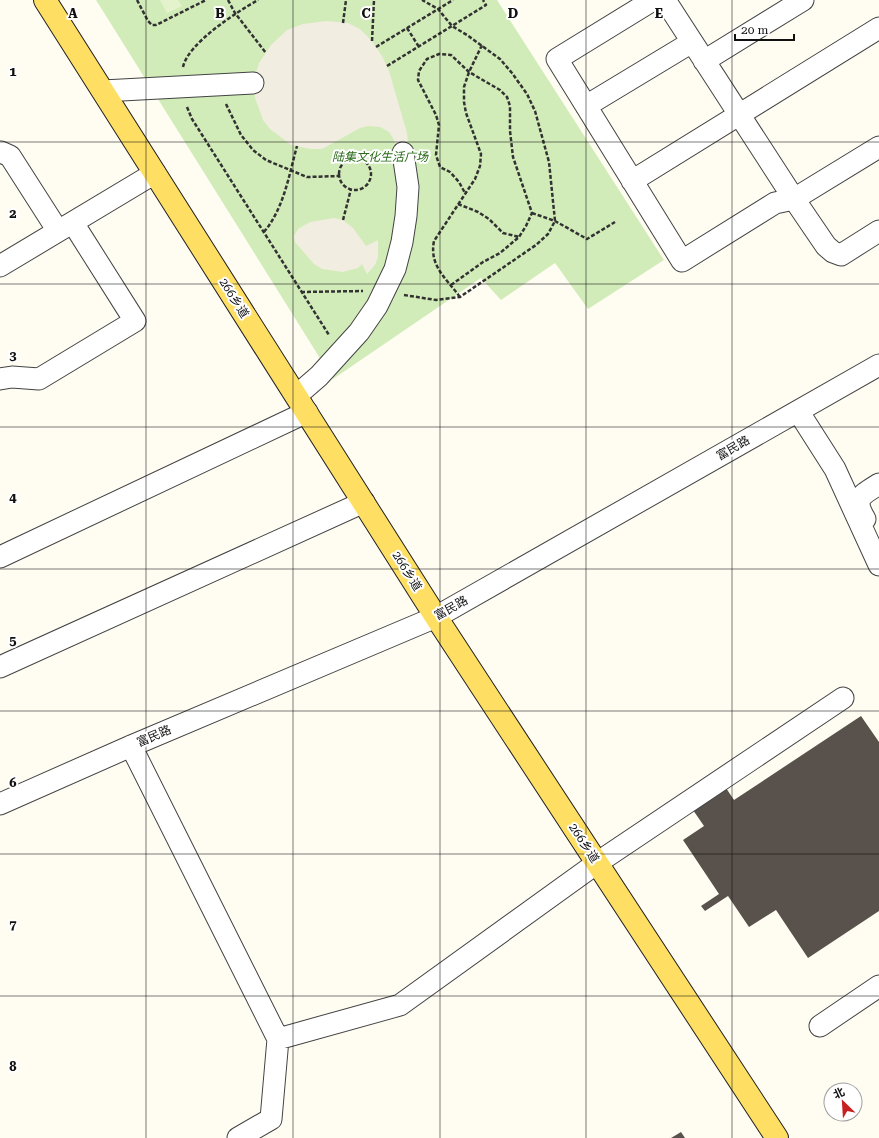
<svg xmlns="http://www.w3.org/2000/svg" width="879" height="1138" viewBox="0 0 879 1138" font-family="'Roboto Serif','Noto Sans SC',serif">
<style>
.green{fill:#d2ecb9}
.pitch{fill:#e4f3cc}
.plaza{fill:#f1ede0}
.building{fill:#59514b}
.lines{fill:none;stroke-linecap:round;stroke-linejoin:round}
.minor-casing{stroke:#434343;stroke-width:23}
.major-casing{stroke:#212121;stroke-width:24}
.path{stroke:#323232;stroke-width:2.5;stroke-dasharray:4 2;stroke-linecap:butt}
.minor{stroke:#fff;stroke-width:21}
.major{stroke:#ffdf63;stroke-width:22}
.grid{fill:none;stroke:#101010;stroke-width:1;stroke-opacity:0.55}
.labels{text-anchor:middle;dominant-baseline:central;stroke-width:4;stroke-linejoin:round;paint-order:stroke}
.park-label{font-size:12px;font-style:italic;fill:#296c1b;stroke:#fff}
.street-label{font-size:12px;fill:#101010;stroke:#fff}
.grid-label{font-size:13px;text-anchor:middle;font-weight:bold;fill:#101010;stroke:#fff;stroke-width:4;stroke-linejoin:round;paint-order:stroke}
</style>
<rect width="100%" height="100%" fill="#fffdf2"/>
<path class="green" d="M96,0h401l167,260 -76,49 -33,-46 -54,37 -20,-22 -148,101z"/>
<path class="pitch" d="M160,0h18l4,6 -15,7z"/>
<path class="plaza" d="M326,21l22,2 12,6 12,12 11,17 6,13 18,62 1,9 -8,19 -6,-21 -5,-8 -9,-5 -12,-1 -8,2 -38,21h-11l-20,-4 -21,-16 -7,-9 -8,-22 -2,-15 6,-20 12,-18 16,-15 16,-6z
M334,218l9,2 10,8 13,18 12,-6v17l-3,8 -8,9 -5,-10 -4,4 -15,4 -21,-3 -8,-5 -19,-22 -1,-6 4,-7 12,-7z"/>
<path class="building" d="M861,716l18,26v169l-71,47 -32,-48 -27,17 -21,-31 -23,15 -4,-5 18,-12 -36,-54 21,-14 -11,-16 33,-22 8,12z
M681,1132l4,6h-14z"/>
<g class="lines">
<defs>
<path id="minor" d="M653,0l-96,59 125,202 93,-58 19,-4 85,-52
M665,0l129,199 32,47 7,6 8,3 38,-24
M704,61l99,-61
M103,91l150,-8
M586,106l106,-64
M0,152h1l9,4 48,75
M632,181l247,-153
M0,266l155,-93
M0,379l12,-2 27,2 96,-58 -62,-98
M296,396l23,-20 40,-44 18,-26 18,-37 7,-27 4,-26 2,-29 -5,-34
M798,411l37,58 44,96
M865,519c-13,-21 -3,-24 14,-35
M0,557l307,-145
M0,667l364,-165
M131,746l147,293 -7,80 -33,19
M0,804l131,-58 305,-129 443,-252
M820,1026l59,-40
M278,1039l122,-34 197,-142 246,-165"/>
<path id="major" d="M45,0l391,617 341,521"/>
</defs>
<use href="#minor" class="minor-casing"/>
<use href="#major" class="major-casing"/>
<path class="path" d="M137,0l11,21 4,4h4l50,-25
M228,0l7,13 31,40
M343,23l3,-23
M407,28l12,19
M372,41l2,-41
M376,47l77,-47
M387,66l99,-61 -3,-5
M183,67c5,-24 54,-55 75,-67
M226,104l15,31 12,15 13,10 41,17 32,-1
M187,107l5,12 137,216
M339 174a16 16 0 1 1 32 0a16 16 0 1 1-32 0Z
M458,204l20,8 11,7 14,14 16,4
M532,213l23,8 32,18 28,-17
M343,220l8,-31
M264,232c20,-24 25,-57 33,-86
M451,285l32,-23 17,-9 19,-16 7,-11 6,-13 -19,-56 -3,-26v-25l-3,-9 -7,-7 -31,-18 -18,-17 -12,-1 -12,5 -8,12 -1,9 18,35 3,10 -3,30 4,12 10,5 9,10 6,11
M301,292l62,-1
M404,295l32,5 24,-3 76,-52 12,-11 7,-13 -6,-59 -14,-51 -8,-17 -15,-21 -12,-14 -33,-24 -15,-9 -14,-17 -16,-9
M460,297c-14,-19 -31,-31 -26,-56l41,-62 5,-13 1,-12 -15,-41 -2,-11v-15l5,-15 13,-27"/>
<use href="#minor" class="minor"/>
<use href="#major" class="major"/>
</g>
<path class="grid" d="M146,0v1138M293,0v1138M440,0v1138M586,0v1138M732,0v1138M0,142h879M0,284h879M0,427h879M0,569h879M0,711h879M0,854h879M0,996h879"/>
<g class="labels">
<g class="park-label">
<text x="380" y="157">陆集文化生活广场</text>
</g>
<g class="street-label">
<text transform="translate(234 298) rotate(58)">266乡道</text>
<text transform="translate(733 448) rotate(-30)">富民路</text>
<text transform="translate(407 571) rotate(58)">266乡道</text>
<text transform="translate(451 608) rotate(-29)">富民路</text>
<text transform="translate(154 736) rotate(-23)">富民路</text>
<text transform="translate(584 843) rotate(57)">266乡道</text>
</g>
</g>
<g class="grid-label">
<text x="73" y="18">A</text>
<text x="220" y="18">B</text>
<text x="366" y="18">C</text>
<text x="513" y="18">D</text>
<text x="659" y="18">E</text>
<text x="13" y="76">1</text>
<text x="13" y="218">2</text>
<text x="13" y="360">3</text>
<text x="13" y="502">4</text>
<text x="13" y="645">5</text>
<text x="13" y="787">6</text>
<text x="13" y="929">7</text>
<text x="13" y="1071">8</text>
</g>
<g transform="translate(843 1102) rotate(335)"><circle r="19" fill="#ffffff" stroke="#9f9f9f"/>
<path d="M0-3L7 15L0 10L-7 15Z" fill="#c81f21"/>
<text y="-6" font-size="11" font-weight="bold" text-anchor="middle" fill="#101010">北</text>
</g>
<path d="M735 34v6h59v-6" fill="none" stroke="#101010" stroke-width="2"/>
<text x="741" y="34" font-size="12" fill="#101010" stroke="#ffffff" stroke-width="3" paint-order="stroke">20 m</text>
</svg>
